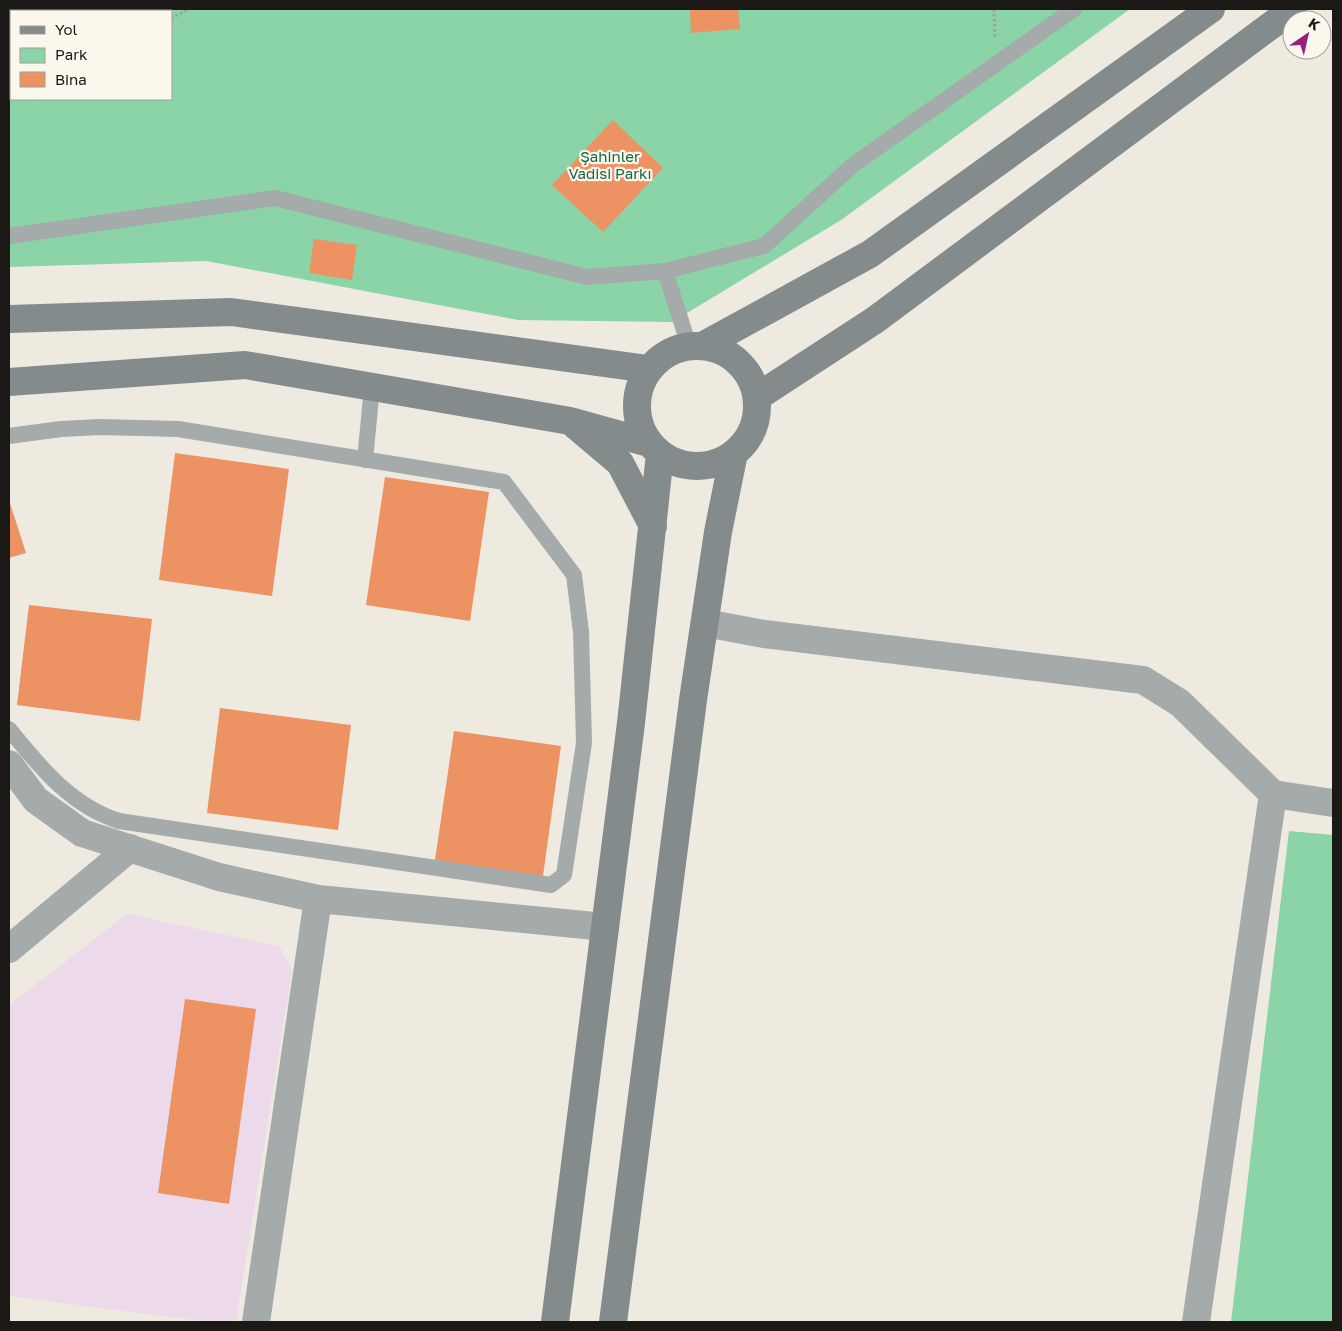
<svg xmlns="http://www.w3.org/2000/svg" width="1342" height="1331" viewBox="0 0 1342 1331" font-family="'Golos Text',sans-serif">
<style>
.education{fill:#ecdaeb}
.green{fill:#8ad4a7;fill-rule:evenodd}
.building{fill:#ec9263}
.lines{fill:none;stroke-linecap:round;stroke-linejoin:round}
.path{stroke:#a19f97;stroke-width:3;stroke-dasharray:2.5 2.5;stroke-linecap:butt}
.lane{stroke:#a5aaab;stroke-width:16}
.street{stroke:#a5aaab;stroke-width:28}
.secondary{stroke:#838b8d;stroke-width:28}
.labels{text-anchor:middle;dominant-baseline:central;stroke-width:4.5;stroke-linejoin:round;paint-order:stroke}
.park-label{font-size:15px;fill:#1e6641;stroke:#fbf7ed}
</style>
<rect width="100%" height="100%" fill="#eeeae0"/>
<path class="education" d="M127,914l152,32 13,24 -56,352h-28l-199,-26v-291z"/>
<path class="green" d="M9,9h1121l-289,211 -169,102 -154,-2 -312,-59 -197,6zM11,11h160v88h-160z
M1289,831l44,4v487h-102z"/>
<path class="building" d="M690,9h48l2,20 -49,4z
M613,120l50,48 -60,64 -51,-47z
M314,239l43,6 -5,35 -43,-7z
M175,453l114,16 -17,127 -113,-16z
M385,477l104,15 -19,129 -104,-16z
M9,500l17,53 -17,5z
M29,605l123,14 -12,102 -123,-16z
M220,708l131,17 -13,105 -131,-17z
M454,731l107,15 -18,130 -108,-16z
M185,999l71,10 -27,195 -71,-11z"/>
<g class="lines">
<path class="path" d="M994,9l1,29
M171,18l18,-9
M9,78h2"/>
<path class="lane" d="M9,236l266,-38 312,79 78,-6 99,-25 89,-81 221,-156
M665,271l24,75
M9,436l52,-7 39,-2 78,2 326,53 70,93 7,57 3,111 -20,132 -13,10 -432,-64c-48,-15 -79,-54 -110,-92
M365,460l7,-73"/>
<path class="street" d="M705,623l59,11 379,46 37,23 93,91 60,9
M9,764l27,36 46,33 137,44 99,22 287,28
M9,949l121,-101
M256,1322l62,-423
M1196,1322l77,-528"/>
<path class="secondary" d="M9,319l222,-7 417,57
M704,345l166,-91 341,-245
M637 406a60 60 0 1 1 120 0a60 60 0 1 1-120 0Z
M9,382l236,-17 325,56 79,22
M757,397l118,-77 418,-311
M575,425l45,38 33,63
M555,1322l76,-599 29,-269
M613,1322l80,-622 25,-168 16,-79"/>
</g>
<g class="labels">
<g class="park-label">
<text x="610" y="156">Şahinler<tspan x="610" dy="17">Vadisi Parkı</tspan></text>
</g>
</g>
<rect width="1342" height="1331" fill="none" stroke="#1a1915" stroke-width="20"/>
<rect x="10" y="10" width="162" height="90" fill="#fbf7ed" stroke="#a19e97"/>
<rect x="20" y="26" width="25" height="8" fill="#838b8d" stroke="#a19e97"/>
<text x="55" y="35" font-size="15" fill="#1a1915">Yol</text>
<rect x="20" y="48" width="25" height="15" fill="#8ad4a7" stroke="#a19e97"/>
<text x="55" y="60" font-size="15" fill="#1a1915">Park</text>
<rect x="20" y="72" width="25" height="15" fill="#ec9263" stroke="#a19e97"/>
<text x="55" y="85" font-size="15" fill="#1a1915">Bina</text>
<g transform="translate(1307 35) rotate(34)"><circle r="24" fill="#fbf7ed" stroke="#a19e97"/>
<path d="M0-4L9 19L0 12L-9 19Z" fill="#95207c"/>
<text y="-8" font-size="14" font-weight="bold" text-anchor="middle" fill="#1a1915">K</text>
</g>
</svg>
